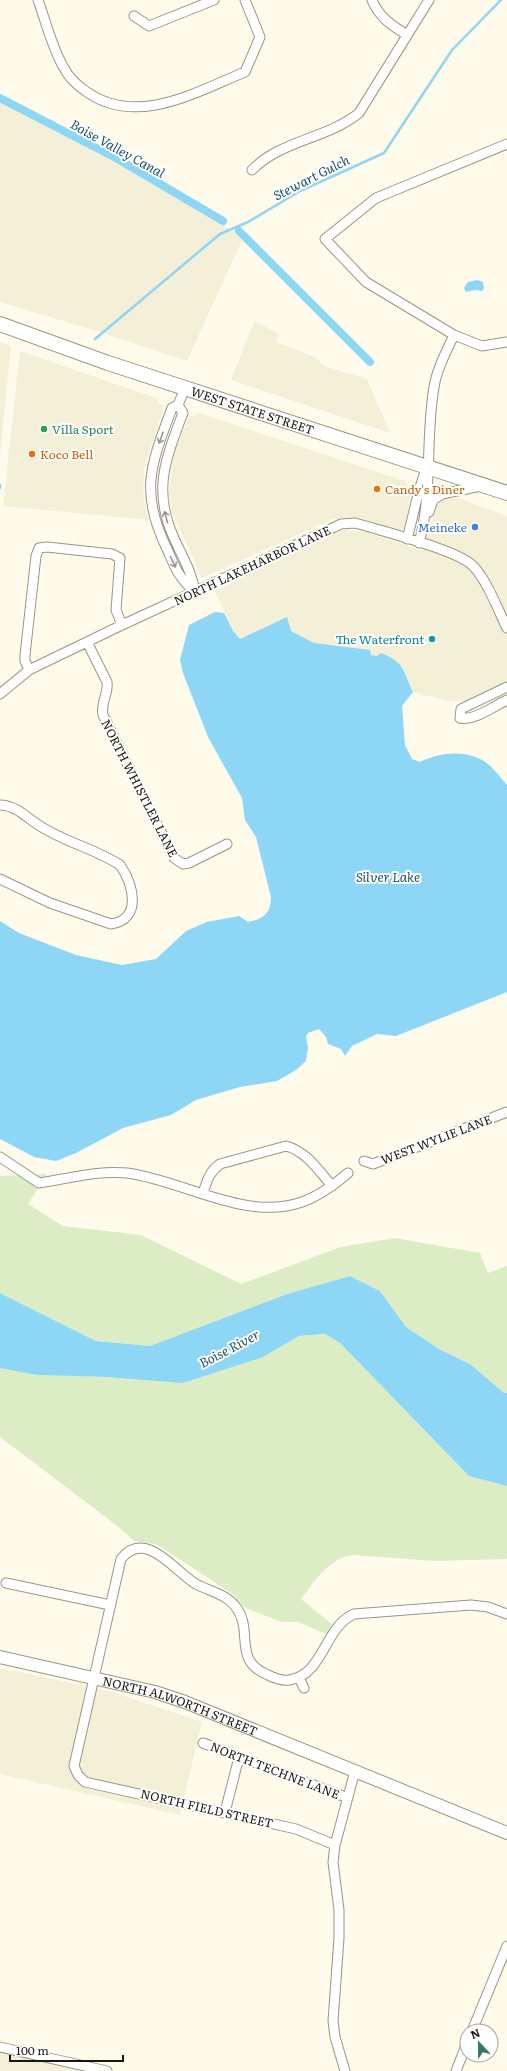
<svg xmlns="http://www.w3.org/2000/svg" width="507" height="2071" viewBox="0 0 507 2071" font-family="Literata,serif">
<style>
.built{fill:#f4efd7}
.green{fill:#dcedc5}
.water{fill:#8ed6f6}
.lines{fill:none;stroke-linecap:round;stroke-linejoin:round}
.stream{stroke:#8ed6f6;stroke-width:2.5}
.canal{stroke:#8ed6f6;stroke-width:8}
.street-casing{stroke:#999687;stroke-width:11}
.secondary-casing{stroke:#999687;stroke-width:14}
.primary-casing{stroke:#999687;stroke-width:16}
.street{stroke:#fff;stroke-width:9}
.secondary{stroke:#fff;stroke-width:12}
.primary{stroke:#fff;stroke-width:14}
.oneway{stroke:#979794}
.leisure-dot{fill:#2e9e5b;stroke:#fff;stroke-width:1.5}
.food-dot{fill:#e8710a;stroke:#fff;stroke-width:1.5}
.shop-dot{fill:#3f7fe0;stroke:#fff;stroke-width:1.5}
.culture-dot{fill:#0f9aa8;stroke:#fff;stroke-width:1.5}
.labels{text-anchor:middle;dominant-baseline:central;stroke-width:4;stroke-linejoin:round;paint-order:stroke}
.street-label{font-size:12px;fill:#181711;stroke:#fff}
.leisure-label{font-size:12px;fill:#27864d;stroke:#fff;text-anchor:start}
.food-label{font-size:12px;fill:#c56008;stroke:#fff;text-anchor:start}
.shop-label{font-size:12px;fill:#366cbe;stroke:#fff;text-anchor:end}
.culture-label{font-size:12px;fill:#0d838f;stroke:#fff;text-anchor:end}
.water-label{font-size:13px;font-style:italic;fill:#195369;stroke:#fff}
</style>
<rect width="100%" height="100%" fill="#fefbea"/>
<path class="built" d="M0,97l121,67 108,64 14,10 -56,123 -90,-30 -97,-29z
M254,321l25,13 -3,8 39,15 9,9 43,13 23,54 -159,-53z
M0,342l11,4 -11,111z
M20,351l139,48 -1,5 4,1 1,5 -19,58 -1,25 5,27 -145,-14z
M199,413l206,68 6,10 -6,36 -5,4 -39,-13 -28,1 -131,59 -30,-66 -3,-20 5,-40 14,-33z
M445,498h13l49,18v167l-38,18h-21l-35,-9 -9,-18 -1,-7 -26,-11 -6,-1 -1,-5 -56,-7 -23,-12 -5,-13 -46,21 -7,-8 -18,-40 113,-56 17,-5 21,2 56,19 16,-48z
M0,1668l109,23 93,31 -22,93 -180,-41z
M0,2053l80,18h-80z"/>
<path class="green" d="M47,1174l-19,30 35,22 78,9 100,49 100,-37 54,-9 85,15 8,20 19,-7v127h-3l-34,-29 -31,-15 -33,-22 -26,-36 -30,-15 -63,18 -137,52 -54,-5 -96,-48v-117z
M325,1334l15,9 129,133 38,10v73l-72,2 -82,-6c-23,2 -39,27 -52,44l31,25 -6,10 -28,-12h-16l-39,-15 -9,-12 -73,-48 -7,-3 -20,-3 -14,-13 -120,-91v-70l37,8 70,2 156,-20 36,-21z"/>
<path class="water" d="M477,280l6,2 1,6 -2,3 -7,-1 -9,2 -2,-4 4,-6z
M215,612l9,1 9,18 7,8 47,-22 4,14 23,12 56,7 1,5 6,1 4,-3c25,10 21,17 32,39l-11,14 3,39 7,14 8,3c18,-9 41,-12 60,-3 10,4 20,18 27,26v207l-111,44 -19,-2 -25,12 -7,10 -4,-7 -13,-5 -2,-7 -7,-8 -11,4 -2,3 2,12 -2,13 -10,9 -19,11 -37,6 -44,13 -25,15 -48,13 -47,25 -20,8 -22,-4 -34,-18v-218l19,12 57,22 46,10 34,-6 30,-28 21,-9 32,-6 9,6c15,-3 23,-8 23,-25l-15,-60 -11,-17 -3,-22 -34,-61 -25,-64 -3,-13 9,-35z
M350,1276l30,15 26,36 33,22 31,15 34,29h3v93l-38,-10 -129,-133 -15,-9 -26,2 -36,21 -80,26 -76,-6 -70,-2 -37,-7v-75l96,48 54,5 137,-52z"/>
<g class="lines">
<path class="stream" d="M95,339l125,-105 28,-12 52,-31 84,-38 68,-103 49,-50
M0,488v-3"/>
<path class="canal" d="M0,98l116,60 107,63
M239,231l131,131"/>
<defs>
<path id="street" d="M38,0c8,22 14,48 26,68 5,10 14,18 23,24 50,35 109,0 158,-20l15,-35 -15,-37
M372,0c7,17 19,25 35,35
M134,16l15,10 65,-26
M507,144l-131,54 -51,41 41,43 88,53 28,11 25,-4
M252,170c29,-30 75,-31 107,-57l70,-113
M185,388l-7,17 -6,3c-21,56 -33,84 -5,141 9,20 11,28 28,43
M178,405l5,8c-17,45 -31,77 -9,125 8,18 18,34 21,54
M429,512l4,-12 9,-6 39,-8
M407,539c6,-22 10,-45 18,-67
M419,543c14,-51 6,-104 15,-156 3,-18 12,-35 20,-52
M87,642l20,40c2,11 -7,21 -4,33l71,143 9,6 6,-1 38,-19
M29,670l-4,-9v-6l11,-99 3,-8 8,-1 65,7 8,4 -4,52 6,15
M507,687l-46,22 -1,9c14,3 34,-12 47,-18
M0,694l29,-24 93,-45 219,-101 14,-1 11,3c23,7 93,25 107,40 14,14 25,44 34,62
M0,805c15,0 25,11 37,19 26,18 57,24 83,41 13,19 23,54 -9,59l-61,-21 -50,-24
M0,1157l39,26c28,-4 59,-13 88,-10 56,7 118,49 175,29 17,-6 32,-17 46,-29
M364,1161l9,3 134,-52
M203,1193c4,-12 6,-21 17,-29l66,-18c20,5 33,25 46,40
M6,1583l104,22
M299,1678l5,10
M203,1743l145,55
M225,1812l14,-55
M335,1845l-39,-16 -211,-47 -7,-7 -4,-9 47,-207c25,-31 54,13 75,25 13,7 30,10 39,22 20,24 -4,54 33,69 6,3 14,6 21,5 35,-5 35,-53 65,-66l117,-9 17,2 19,7
M472,2031l35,-85
M0,2047l107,24
M345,2071l-10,-34 -2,-16 6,-83v-28l-6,-48 2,-17 20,-74
M456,2071l11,-28"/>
<g id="secondary">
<path id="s1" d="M0,1657l155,35 30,10 322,131"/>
</g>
<g id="primary">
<path id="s2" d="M0,324l108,39 399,130"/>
</g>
</defs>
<use href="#street" class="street-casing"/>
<use href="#secondary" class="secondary-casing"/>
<use href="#primary" class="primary-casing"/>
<use href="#street" class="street"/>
<use href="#secondary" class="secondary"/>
<use href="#primary" class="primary"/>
</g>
<defs><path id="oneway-shaft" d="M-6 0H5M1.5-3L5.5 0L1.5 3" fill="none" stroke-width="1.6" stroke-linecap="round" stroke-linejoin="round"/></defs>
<g class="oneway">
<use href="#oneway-shaft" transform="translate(161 438) rotate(109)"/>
<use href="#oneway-shaft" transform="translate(166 517) rotate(-105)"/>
<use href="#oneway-shaft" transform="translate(173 562) rotate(64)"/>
</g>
<circle class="leisure-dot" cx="44" cy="429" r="4"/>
<g class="food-dot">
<circle cx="32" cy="454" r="4"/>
<circle cx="377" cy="489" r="4"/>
</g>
<circle class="shop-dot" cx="475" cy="527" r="4"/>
<circle class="culture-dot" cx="432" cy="639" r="4"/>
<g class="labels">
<g class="street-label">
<text stroke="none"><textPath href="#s2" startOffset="267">WEST STATE STREET</textPath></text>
<text transform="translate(252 565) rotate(-25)">NORTH LAKEHARBOR LANE</text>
<text transform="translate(140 788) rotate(63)">NORTH WHISTLER LANE</text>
<text transform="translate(436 1139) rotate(-21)">WEST WYLIE LANE</text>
<text stroke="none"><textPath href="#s1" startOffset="187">NORTH ALWORTH STREET</textPath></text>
<text transform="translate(275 1770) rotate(21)">NORTH TECHNE LANE</text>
<text transform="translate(207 1808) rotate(13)">NORTH FIELD STREET</text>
</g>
<g class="leisure-label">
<text x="52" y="429">Villa Sport</text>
</g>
<g class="food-label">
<text x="40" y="454">Koco Bell</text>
<text x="385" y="489">Candy's Diner</text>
</g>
<g class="shop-label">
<text x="467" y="527">Meineke</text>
</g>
<g class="culture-label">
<text x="424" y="639">The Waterfront</text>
</g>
<g class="water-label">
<text transform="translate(118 148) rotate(29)">Boise Valley Canal</text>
<text transform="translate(311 177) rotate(-27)">Stewart Gulch</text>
<text x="388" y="876">Silver Lake</text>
<text transform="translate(229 1348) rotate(-28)">Boise River</text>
</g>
</g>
<g transform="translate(479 2043) rotate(338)"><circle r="19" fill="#ffffff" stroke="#a3a2a0"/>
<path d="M0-3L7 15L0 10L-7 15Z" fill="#397866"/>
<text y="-6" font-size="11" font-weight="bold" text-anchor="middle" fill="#181711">N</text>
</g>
<path d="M10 2055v6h113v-6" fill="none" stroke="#181711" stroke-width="2"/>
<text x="16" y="2055" font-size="12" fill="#181711" stroke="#ffffff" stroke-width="3" paint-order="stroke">100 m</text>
</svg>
